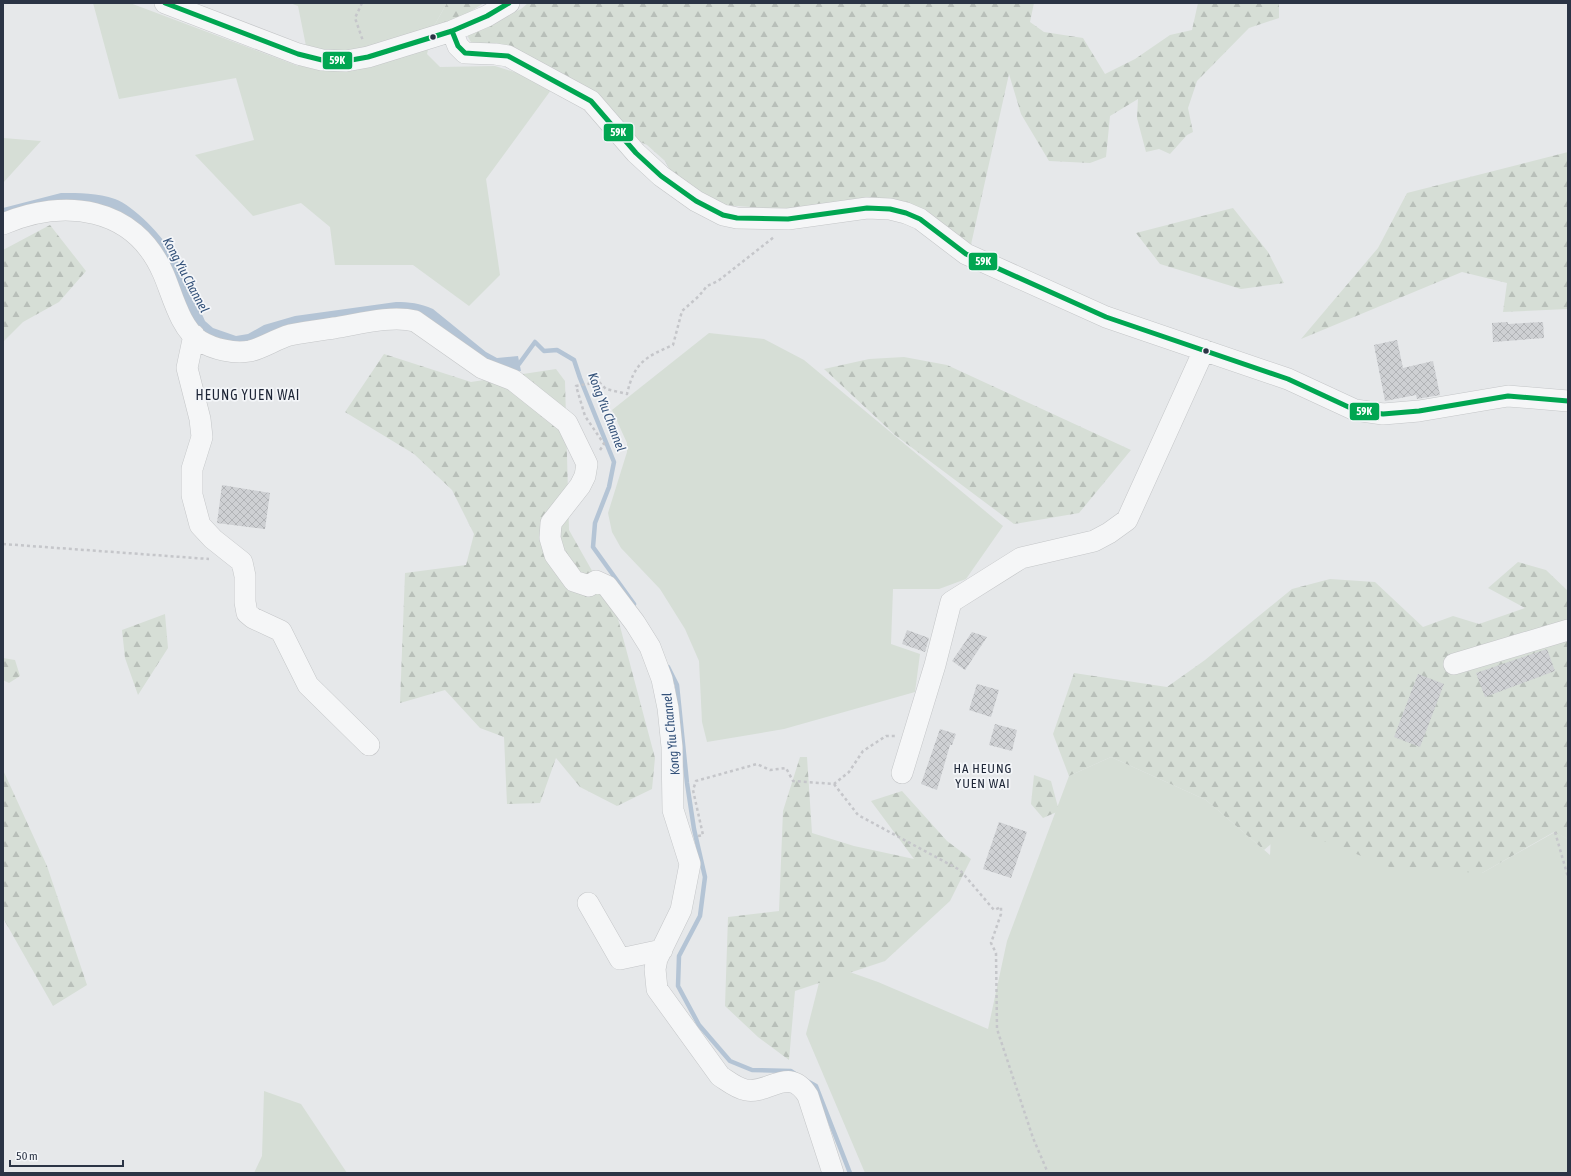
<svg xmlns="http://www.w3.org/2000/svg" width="1571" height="1176" viewBox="0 0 1571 1176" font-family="'Asap Condensed',sans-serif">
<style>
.grass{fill:#d6ded6}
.forest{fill:url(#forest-firs)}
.water{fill:#b4c4d5}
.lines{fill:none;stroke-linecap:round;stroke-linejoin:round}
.stream{stroke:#b4c4d5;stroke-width:4.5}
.building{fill:url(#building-cross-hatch)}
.minor-casing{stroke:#c4c6c8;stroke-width:22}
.path{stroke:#c5c6ca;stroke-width:2.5;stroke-dasharray:3 3;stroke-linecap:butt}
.minor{stroke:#f5f6f7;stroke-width:21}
.bus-1-casing{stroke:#f4f6f9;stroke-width:8}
.bus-1{stroke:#00a651;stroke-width:5}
.bus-dot{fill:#2b3445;stroke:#f4f6f9;stroke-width:1.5}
.labels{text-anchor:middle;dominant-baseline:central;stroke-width:3.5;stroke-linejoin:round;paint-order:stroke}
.water-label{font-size:13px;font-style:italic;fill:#34527a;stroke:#f4f6f9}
.neighbourhood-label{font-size:13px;letter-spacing:1px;fill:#1d2536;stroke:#f4f6f9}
.quarter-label{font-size:14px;letter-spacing:1px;fill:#1d2536;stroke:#f4f6f9}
.line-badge{stroke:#f4f6f9;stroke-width:1.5}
.badge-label{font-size:11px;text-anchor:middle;font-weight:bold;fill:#fff}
</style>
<defs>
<pattern id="forest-firs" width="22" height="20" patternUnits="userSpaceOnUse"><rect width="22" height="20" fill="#d6ded6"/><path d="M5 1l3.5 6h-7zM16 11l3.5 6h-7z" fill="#b8bfb9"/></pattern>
<pattern id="building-cross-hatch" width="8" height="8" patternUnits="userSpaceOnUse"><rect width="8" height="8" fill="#ced0d3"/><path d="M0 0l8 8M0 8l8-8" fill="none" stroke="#b1b3b6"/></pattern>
</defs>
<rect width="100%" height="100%" fill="#e6e8ea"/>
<path class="grass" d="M93,3h37l168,63 8,-20 -8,-40 -8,-3h157l-13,23 -7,28 13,13 55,-1 29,9 27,15 -65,89 14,96 -31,31 -56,-41h-78l-5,-38 -29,-24 -48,13 -58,-61 59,-15 -18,-62 -117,21z
M3,138l38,3 -38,42z
M709,333l55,6 40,21 199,166 -37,53 -27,10h-46l-2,55 29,10 -5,38 -131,37 -77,13 -5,-20 -3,-61 -14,-32 -25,-40 -39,-41 -9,-16 -4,-19 19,-61v-9l-15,-33z
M1111,757l95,43 64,55 4,-81 208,99 73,-41 13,7v334h-703l-59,-139 18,-71 54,19 110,47 19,-88 62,-165z
M264,1091l37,13 46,69h-93l8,-17z"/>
<path class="forest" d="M447,3h37l-24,15 -26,8z
M528,3h506l-4,19 14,10 39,6 22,36 30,-15 35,-24 22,-5 6,-27h81v15l-30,10 -52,53 -9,27 5,24 -6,3 -17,19 -11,-5 -13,3 -9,-34 1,-19 -28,17 -4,41 -16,6 -41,-2 -28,-47 -12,-40 -39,175 -29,-26 -147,-13 -71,-5 -49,-28 -9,-16 -18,-16 -19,-9 -24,-31 -132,-61 -5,-9 54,-26z
M1568,152v157l-65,3 4,-29 -45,-11 -161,67 77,-91 29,-55z
M1233,208l35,44 16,31 -43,6 -81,-25 -24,-31z
M50,225l36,46 -27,31 -36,20 -20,20v-92z
M384,354l87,28 85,-13 9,12 4,149 48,85 38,143 -3,31 -35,17 -37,-19 -24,-29 -16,45 -33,1 -3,-67 -24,-9 -35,-38 -45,13 5,-130 61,-8 8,-31 -22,-44 -38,-36 -69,-42z
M904,357l43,8 184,85 -52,63 -65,11 -119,-89 -71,-66 45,-10z
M1518,562l28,8 22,21v248l-14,-7 -72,41 -90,-5 -102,-40 -26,22 -58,-50 -95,-43 -42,19 -16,-42 21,-61 93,14 38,-27 87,-71 38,-10 45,3 48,45 30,-11 26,8 46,-16 -37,-20z
M165,614l3,34 -30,47 -13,-37 -3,-28z
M3,658l12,2 5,16 -11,7 -6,-3z
M800,757h7l5,76 42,13 60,13 -43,-58 31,-10 45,50 24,18 -21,42 -65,60 -90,30 -6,69 -31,-23 -33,-31 3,-89 51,-6 4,-100z
M3,770l44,96 40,119 -34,21 -50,-88z
M1034,775l17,6 8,30 -16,7 -12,-14z"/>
<path class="water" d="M61,193c18,0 37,0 54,6 20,7 52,42 62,61 11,19 19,41 28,61l8,7 23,8 12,-2 16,-9 31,-9 101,-14c13,0 24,1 37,7l53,43 11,6 21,-2 3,15 -21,-1 -73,-48 -193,25 -35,-14 -80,-117 -116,5v-13z"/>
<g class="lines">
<path class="stream" d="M514,364h5l16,-22 9,9 13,-1 17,10 6,18 34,84 -5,25 -14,36 -2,24 41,57
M668,667l9,18 10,98 7,46 11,48 -5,39 -21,40 -1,30 21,39 31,36 22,9 39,1 6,4
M807,1081l9,5 34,87"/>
</g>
<path class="building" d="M1508,322v2l35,-2 1,16 -51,4 -1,-19z
M1397,340l6,28 30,-7 7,34 -23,4 -1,-4 -31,6 -11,-56z
M222,485l48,8 -5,36 -48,-6z
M907,630l22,8 -4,14 -23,-8z
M972,632l15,5 -22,33 -13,-9z
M1547,649l8,22 -70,26 -9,-24z
M1418,674l26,10 -24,63 -26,-10z
M977,684l22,6 -8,27 -22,-7z
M995,724l22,6 -5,21 -23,-6z
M940,729l16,5 -4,11h-2l-13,45 -16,-6z
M999,822l28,10 -16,46 -28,-9z"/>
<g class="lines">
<defs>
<path id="minor" d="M165,3l133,51 24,6 24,1 22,-4 84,-26 35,-15 22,-13
M452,31l6,15 7,7 30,1 13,2 83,45 45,52 25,23 35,25 27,14 14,3 51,1 79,-11 23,1 16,4 14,6 46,35 140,63 182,62 67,31 28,4 36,-3 89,-15 60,5
M3,224c61,-26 131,-18 160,49 9,20 17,56 37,68 13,8 34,13 50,10 13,-3 26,-12 40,-16 14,-3 30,-5 44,-7 25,-4 57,-13 81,-7l67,47 31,12 54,43 20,41 -2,12 -5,10 -29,37 -1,15 5,17 19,26 15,5 7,-5 11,5 28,37 15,24 12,32 6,29 4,39 1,63 17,54 -9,46 -24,49 -2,10 2,20 63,87c8,5 16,12 26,14 24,4 43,-25 62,6l25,77
M194,335l-7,33 13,51 2,18 -10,32v26l8,30 13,14 29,23 3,14v26l2,11 6,5 28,13 27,54 61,60
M1454,664l114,-34
M902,773l33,-108 16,-63 70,-44 73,-17 15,-8 18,-13 77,-170
M588,903l32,56 42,-9"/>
</defs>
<use href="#minor" class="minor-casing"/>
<path class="path" d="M362,3l-7,15 8,23
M600,450l4,-6 -19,-28 -9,-30 23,-4 7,7 21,5c7,-31 18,-37 46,-49l9,-34 17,-15 8,-10 11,-5 56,-44
M3,544l206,15
M834,784l24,31 102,55 34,40 7,-3v7l-10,29 5,10 1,76 36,109 15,35
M1555,832l13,45
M698,836l5,-1 -10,-45 3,-9 61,-17 13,6 16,-2 7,13 41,3 15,-12 14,-21 23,-15h10"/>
<use href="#minor" class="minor"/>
<defs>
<path id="bus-1" d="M165,3l133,51 24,6 24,1 22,-4 84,-26 35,-15 22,-13
M452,31l6,15 7,7 43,3 83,45 45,52 25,23 35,25 27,14 14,3 51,1 79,-11 23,1 16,4 14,6 46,35 140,63 182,62 67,31 28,4 36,-3 89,-15 60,5"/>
</defs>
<use href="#bus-1" class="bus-1-casing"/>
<use href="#bus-1" class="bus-1"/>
</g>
<g class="bus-dot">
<circle cx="433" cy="37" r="3.5"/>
<circle cx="1206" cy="351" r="3.5"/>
</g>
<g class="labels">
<g class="water-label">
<text transform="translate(186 275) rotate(62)">Kong Yiu Channel</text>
<text transform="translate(607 412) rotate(69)">Kong Yiu Channel</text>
<text transform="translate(671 734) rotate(-96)">Kong Yiu Channel</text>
</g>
<g class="neighbourhood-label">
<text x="983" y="768">HA HEUNG<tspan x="983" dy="15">YUEN WAI</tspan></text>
</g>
<g class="quarter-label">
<text x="248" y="395">HEUNG YUEN WAI</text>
</g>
</g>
<g class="line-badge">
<rect x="322" y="51" width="31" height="19" rx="4" fill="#00a651"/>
<rect x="603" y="123" width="31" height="19" rx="4" fill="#00a651"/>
<rect x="968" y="252" width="30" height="19" rx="4" fill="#00a651"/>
<rect x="1349" y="402" width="31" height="19" rx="4" fill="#00a651"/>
</g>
<g class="badge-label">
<text x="337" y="64">59K</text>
<text x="618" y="136">59K</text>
<text x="983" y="265">59K</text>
<text x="1364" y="415">59K</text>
</g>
<rect width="1571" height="1176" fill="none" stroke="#2b3445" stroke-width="8"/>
<path d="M10 1160v6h113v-6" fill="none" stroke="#2b3445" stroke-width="2"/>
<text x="16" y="1160" font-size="12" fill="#2b3445" stroke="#f4f6f9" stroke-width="3" paint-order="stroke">50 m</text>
</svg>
